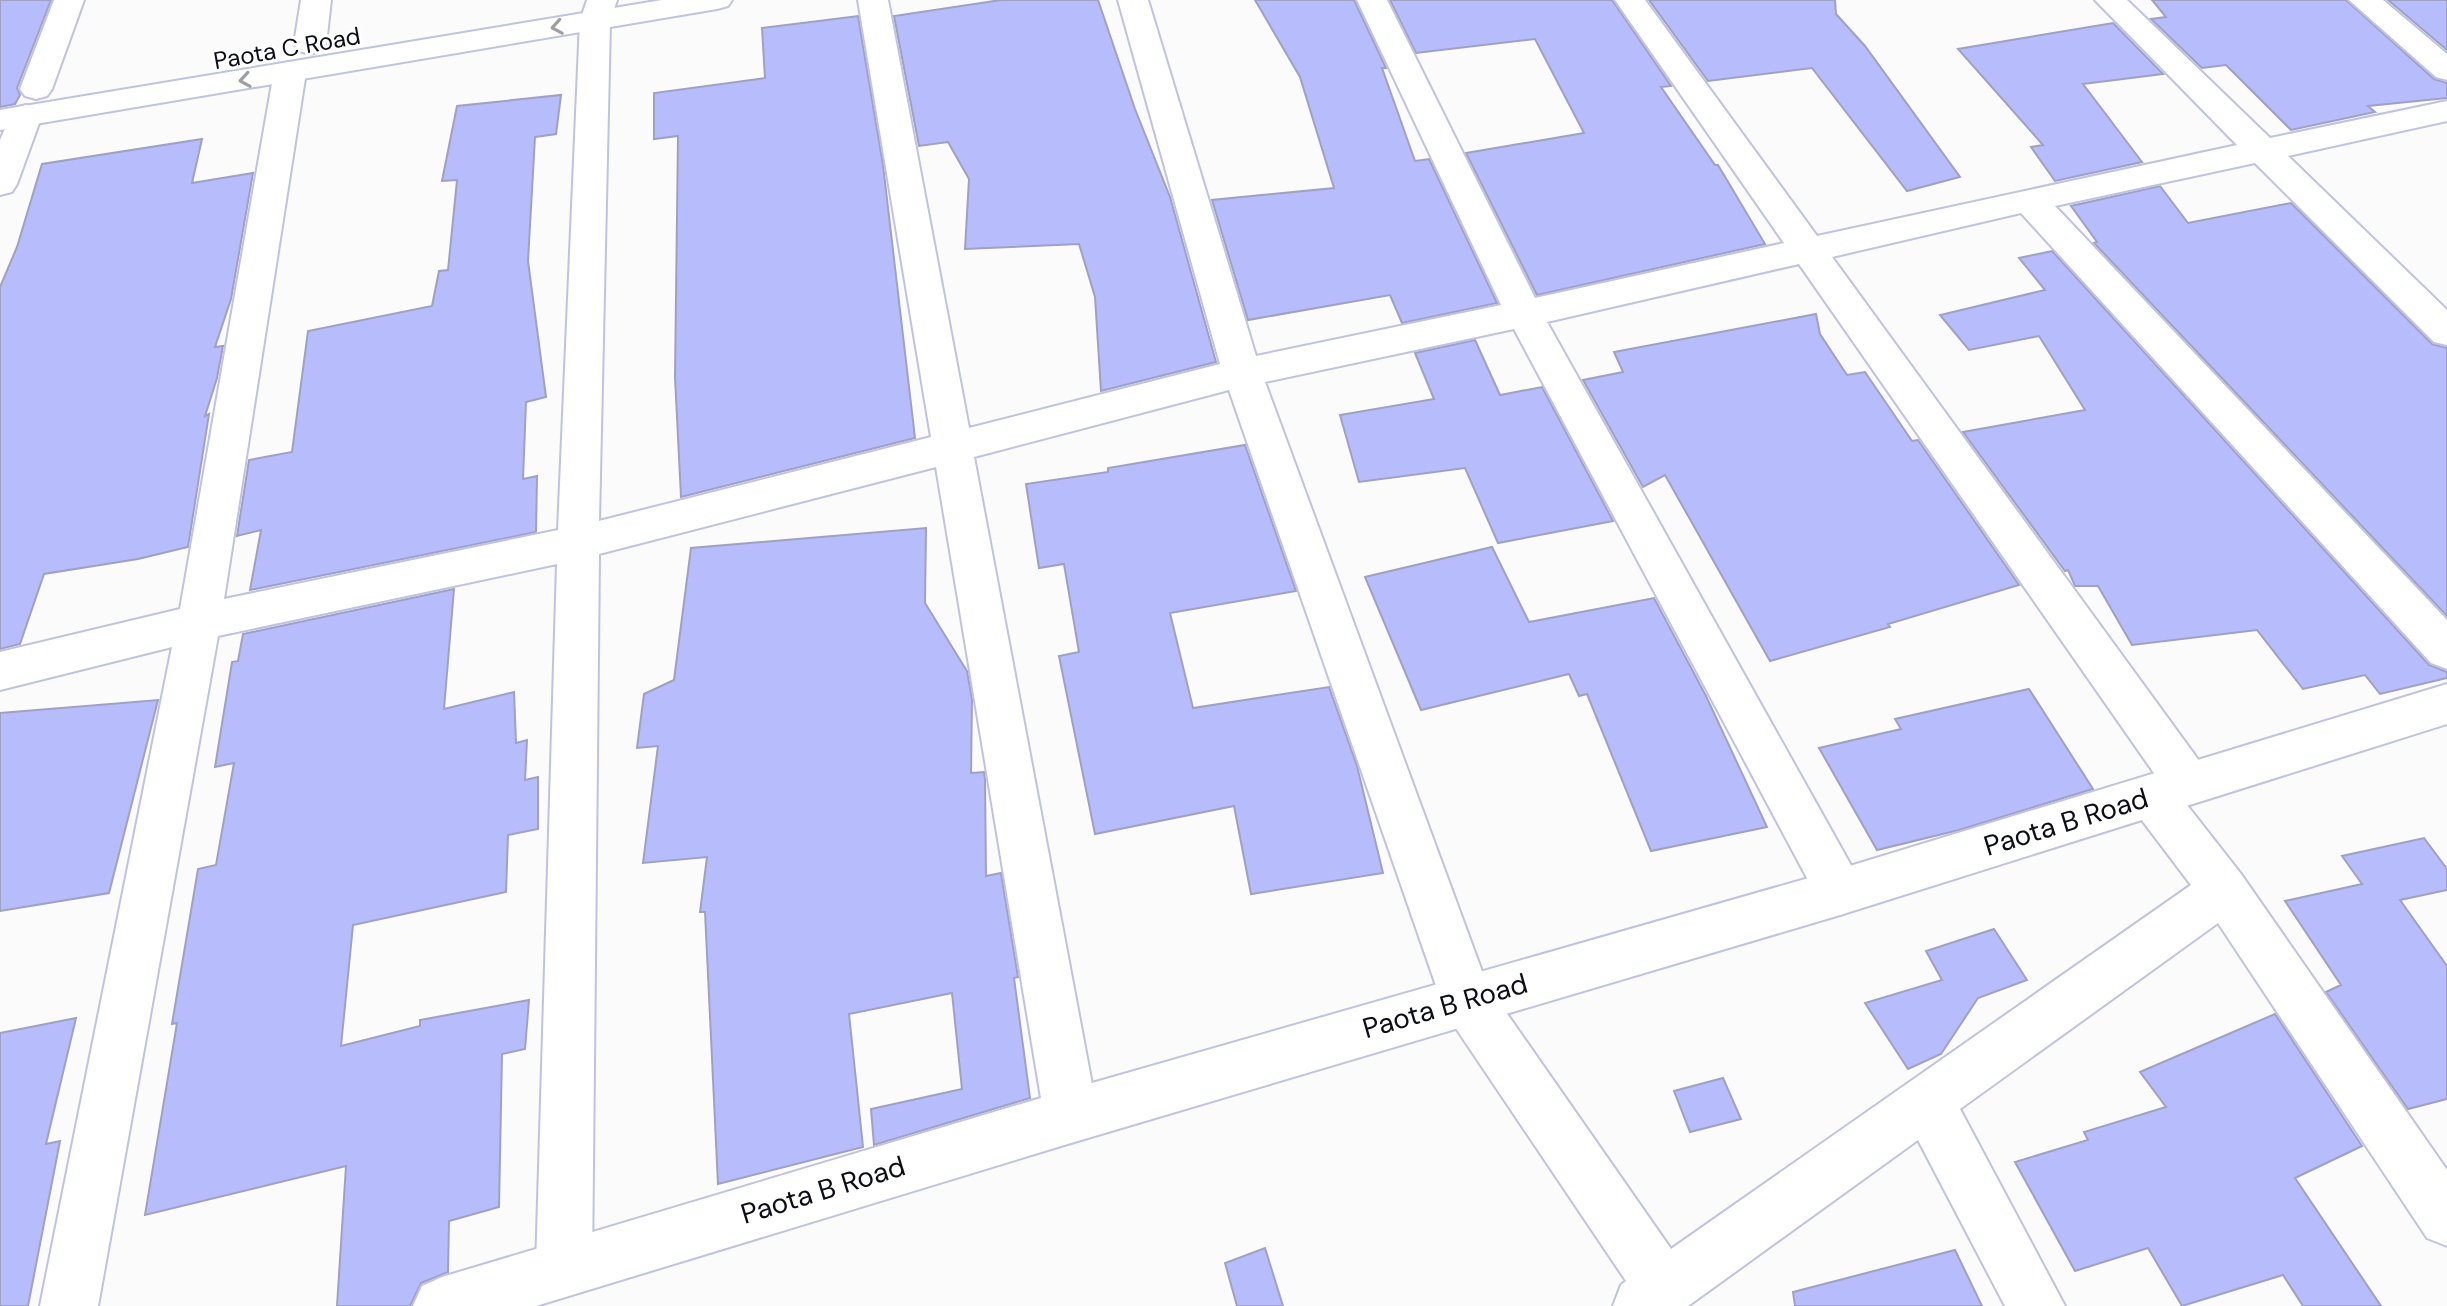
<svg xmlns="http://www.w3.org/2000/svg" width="2447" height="1306" viewBox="0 0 2447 1306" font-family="'DM Sans',sans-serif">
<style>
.building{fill:#b7bcfc;stroke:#9ea1c2;stroke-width:2}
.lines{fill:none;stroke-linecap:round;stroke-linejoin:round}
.street-casing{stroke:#bfc2e3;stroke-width:4}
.secondary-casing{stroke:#bfc2e3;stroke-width:4}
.street{fill:#fff;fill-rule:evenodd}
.secondary{fill:#fff;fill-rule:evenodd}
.oneway{stroke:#9e9ea3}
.labels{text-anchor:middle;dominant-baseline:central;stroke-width:6;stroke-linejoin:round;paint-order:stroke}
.far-street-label{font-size:24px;fill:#0c0d18;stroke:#fff}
.street-label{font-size:28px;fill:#0c0d18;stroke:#fff}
</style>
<rect width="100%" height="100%" fill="#fbfbfb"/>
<path class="building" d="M0,0h51l-34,88 3,7 -5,9 -15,3z
M1001,0h97l37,109 35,88 46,165 -115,29 -6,-94 -16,-53 -114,5 4,-70 -21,-37 -29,4 -25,-130z
M1255,0h99l32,68h-4l33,93 14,-2 68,144 -95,20 -12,-28 -142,25 -36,-120 122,-12 -34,-111z
M1390,0h222l59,86 -10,1 54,78h3l47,79 -228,51 -71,-142 118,-20 -49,-94 -119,14z
M1649,0h186l1,14 29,32 95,131 -53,14 -95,-123 -104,13z
M2152,0h194l88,79 13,4v15l-79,8 7,6 -84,18 -65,-65 -24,3 -51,-49 15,-2z
M2388,0h59v50z
M858,16l25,149 32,273 -234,59 -6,-120 3,-241 -24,3v-46l111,-15 -3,-50z
M2113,23l50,51 -80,10 59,78 -87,19 -24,-34 12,-2 -85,-96z
M561,95l-5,39 -21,3 -7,124 18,136 -20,5 -3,77 14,-3 -1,56 -286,58 11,-60 -24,6 12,-76 43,-8 16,-121 124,-25 7,-35 9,-1 9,-90 -15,1 15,-75z
M202,139l-10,44 61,-10 -22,126 -16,48 8,-1 -6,32 -12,38 4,-2 -21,133 -50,12 -94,15 -24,70 -20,5v-362l17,-40 25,-83z
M2160,186l28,37 103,-20 141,141 15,4v268l-353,-373 3,-1 -26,-36z
M2052,251l377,414 18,7v6l-67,16 -15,-19 -62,14 -46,-59 -125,15 -34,-59h-23l-7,-16 -3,1 -102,-139 122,-22 -46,-74 -70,14 -29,-35 105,-25 -26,-32z
M1816,314l4,20 27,41 18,-3 47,69 6,-1 101,145 -131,39 2,3 -120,34 -105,-186 -22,12 -60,-107 40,-8 -9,-20z
M1475,340l25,55 42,-8 71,134 -115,22 -33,-75 -106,14 -19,-67 94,-16 -19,-46z
M1245,445l51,146 -126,22 23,95 136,-21 28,79 26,107 -132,21 -17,-88 -139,28 -36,-178 20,-4 -15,-88 -25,4 -13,-84 82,-12v-4z
M926,528l-1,75 42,68 5,28 -1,74 13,-1 1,8 1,96 15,-3 17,104 -4,1 16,120 -156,47 -3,-36 91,-20 -10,-96 -103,21 14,133 -145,37 -13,-272h-5l7,-55 -64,6 15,-117 -21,2 7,-54 30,-14 17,-132z
M1492,547l37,75 125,-24 52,98 61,131 -116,24 -64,-157 -8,2 -10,-22 -148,36 -56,-133z
M454,589l-10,120 70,-17 2,51 11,-3 -2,40 13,-3v52l-30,6 -2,57 -153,33 -12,121 79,-20v-6l109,-20 -4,49 -23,5 -3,153 -50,14 -1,51 -27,11 -11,23h-73l9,-140 -201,49 32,-192 -5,1 26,-155 18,-4 18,-102 -19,4 17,-105 6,-1 5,-27z
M2029,689l64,100 -134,41 -82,20 -58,-102 82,-19 -6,-10z
M158,700l-49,193 -109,18v-198z
M2424,838l23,31v21l-47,10 47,66v133l-39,10 -82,-117 15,-7 -56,-84 77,-17 -20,-28z
M1994,929l33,51 -49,18 -37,56 -33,15 -43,-66 77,-23 -16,-29z
M2275,1014l87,132 -67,32 86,128h-78l-20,-31 -101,31 -34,-58 -73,23 -60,-109 73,-22 -4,-8 82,-25 -26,-35z
M76,1018l-30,126 14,-3 -32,165h-28v-273z
M1723,1078l18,41 -51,13 -16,-41z
M1265,1248l18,58h-46l-12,-43z
M1955,1250l27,56h-187l-2,-14z"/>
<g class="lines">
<defs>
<path id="street" d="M54,0h30l-32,89 -5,7 -11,3 -11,-3 -5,-7z
M301,0h30l-5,44 -5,7 -11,3 -11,-3 -5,-7z
M587,0h30l-7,21 -11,500 332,-84 -73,-437h30l81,428 251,-64 -102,-364h30l108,356 245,-51 -144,-305h30l148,298 249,-55 -169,-243h30l172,236 420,-91 -142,-145h32l143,138 177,-37v20l-159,35 159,154v35l-13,-3 -179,-179 -200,43 392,414v49l-16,-6 -410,-450 -189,44 373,512 6,15 -6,15 -18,6 54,69 206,296v76l-20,-8 -209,-315 -258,186 105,197h-60l-87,-166 -230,166h-75l8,-21 5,-4 -177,-263 -8,-18 -212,-610 -255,67 124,659 -8,19 -19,8 -19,-8 -8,-19 -108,-649 -337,87 -7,713 -8,20 -20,8 -20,-8 -8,-20 21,-703 -339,72 -120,670h-58l132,-659 -172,43v-38l180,-43 94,-537 5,-7 11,-3 11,3 5,7 -82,527 334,-69 22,-509zM1799,264l357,512 -21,5 -6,15 6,15 56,74 -520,364 -184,-264 -222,-603 249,-53 309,579 17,7 17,-7 7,-16 -7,-16 -310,-554z
M2349,0h34l64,54v26l-11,-3z
M26,105l12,3 4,7 -25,69 -5,8 -12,3v-55l14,-32z"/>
<path id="secondary" d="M662,0h70l-4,6 -11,3 -717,121v-20z
M2447,684v40l-607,191 -769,228 -535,163h-123l9,-20 20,-9 629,-188 769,-220z"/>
</defs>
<use href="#street" class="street-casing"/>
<use href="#secondary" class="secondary-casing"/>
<use href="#street" class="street"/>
<use href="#secondary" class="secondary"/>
</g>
<defs><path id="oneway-chevron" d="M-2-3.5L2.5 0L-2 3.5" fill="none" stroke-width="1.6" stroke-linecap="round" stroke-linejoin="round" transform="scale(2)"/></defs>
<g class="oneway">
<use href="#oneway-chevron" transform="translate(557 27) rotate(170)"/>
<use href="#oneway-chevron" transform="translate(245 80) rotate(171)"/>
</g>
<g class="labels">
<g class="far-street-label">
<text transform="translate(287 48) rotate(-10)">Paota C Road</text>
</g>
<g class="street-label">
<text transform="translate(2066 822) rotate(-17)">Paota B Road</text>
<text transform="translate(1445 1006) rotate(-16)">Paota B Road</text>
<text transform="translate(823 1190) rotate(-17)">Paota B Road</text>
</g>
</g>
</svg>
